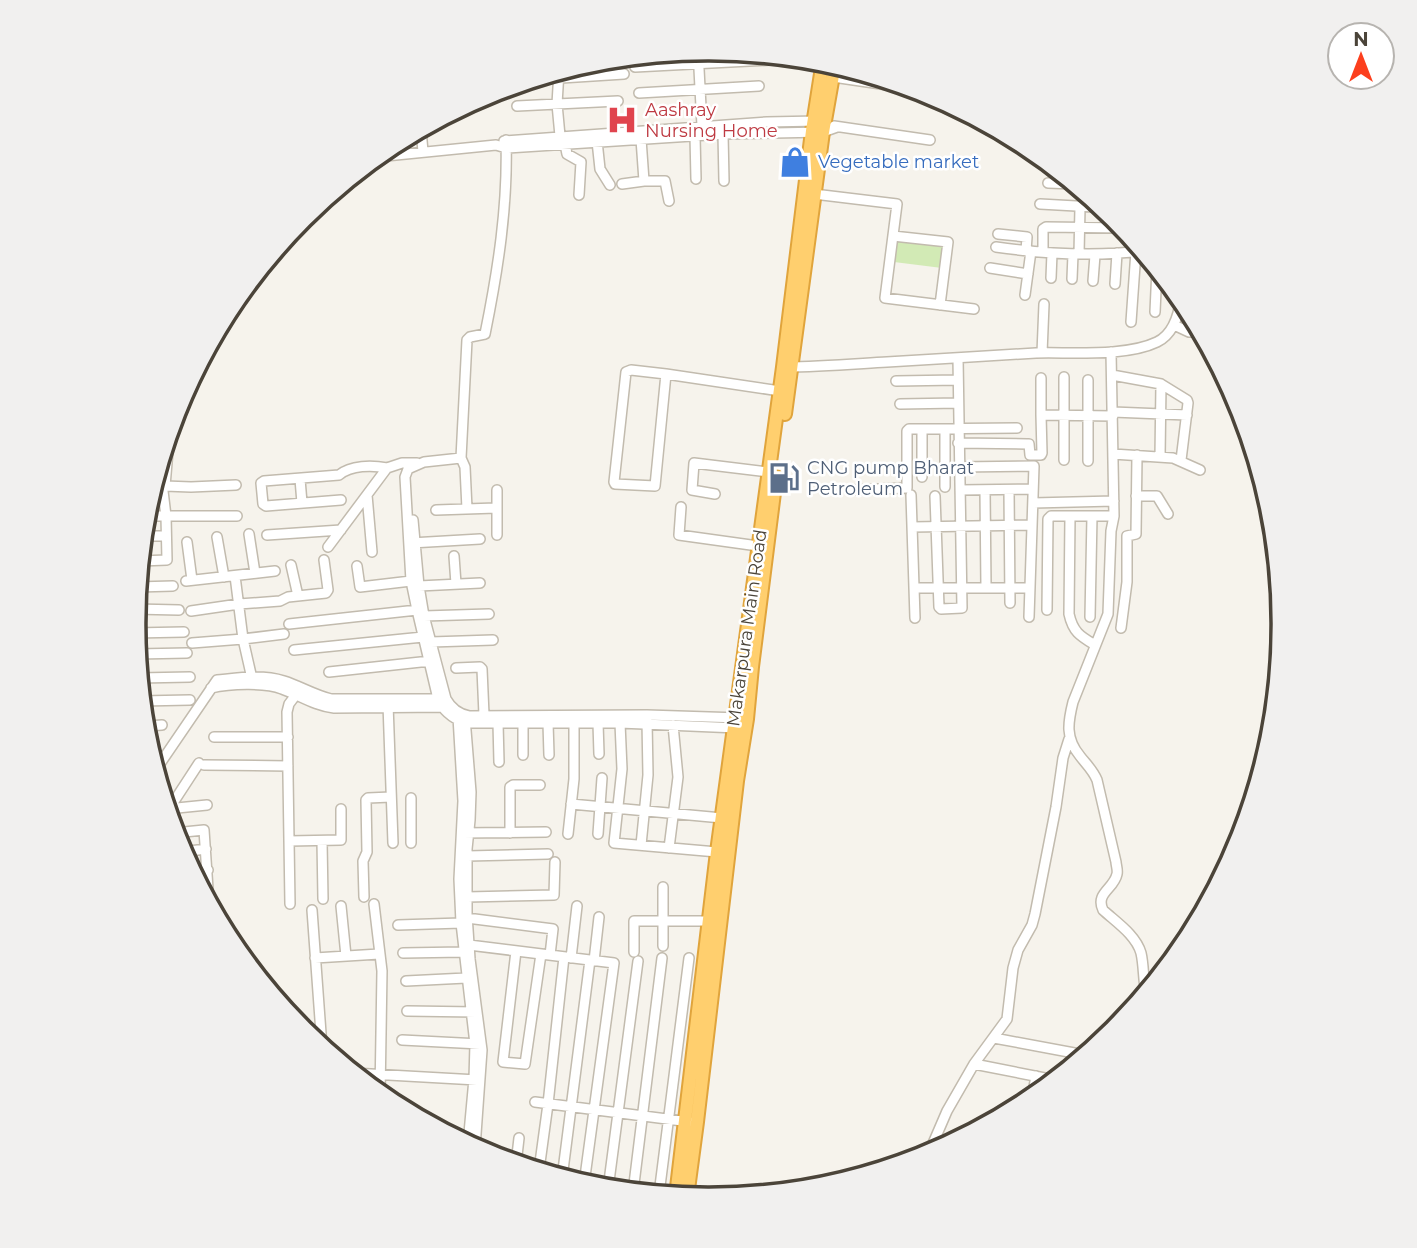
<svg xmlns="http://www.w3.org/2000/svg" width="1417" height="1248" viewBox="0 0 1417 1248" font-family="Montserrat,sans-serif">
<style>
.green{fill:#d2eab5}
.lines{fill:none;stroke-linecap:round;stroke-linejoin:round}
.minor-casing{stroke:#c2bbae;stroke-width:12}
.highway-casing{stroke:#e0a43c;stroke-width:16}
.minor{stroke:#fff;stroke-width:9}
.highway{stroke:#ffcf6e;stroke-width:12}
.labels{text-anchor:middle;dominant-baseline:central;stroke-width:5;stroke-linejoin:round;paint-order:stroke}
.health-label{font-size:18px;fill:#be3a42;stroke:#fff;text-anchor:start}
.shop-label{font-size:18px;fill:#366cbe;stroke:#fff;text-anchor:start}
.service-label{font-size:18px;fill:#4e5e75;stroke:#fff;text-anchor:start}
.street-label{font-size:18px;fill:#4b4439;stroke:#fff}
.rim{fill:none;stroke:#4b4439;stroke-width:3.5}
</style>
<rect width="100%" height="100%" fill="#f6f3ec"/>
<path class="green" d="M897,239l47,6 -2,23 -48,-6z"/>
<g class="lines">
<defs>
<path id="minor" d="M698,50l4,76
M635,67l135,-7
M559,71l-2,33 3,32
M833,77l82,12
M530,80l94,-6
M639,93l120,-7
M517,106l101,-5
M834,126l96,14
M421,129l2,23
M723,134l1,47
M695,136l1,43
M641,139l3,42h21l4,20
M506,140c2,66 -8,130 -21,194l-15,3 -3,3 -6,118 -37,4 -16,7 -3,8 6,104 6,29 21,89c5,12 14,19 27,24h155l117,5
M504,141l263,-19 51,-1
M597,141l3,28 10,16
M565,144l2,10 14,8 -2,33
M376,157l120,-12 10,3 217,-14 100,-2 14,-5
M1048,183l27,1
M622,184l22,-3
M814,194l83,10 -12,94 89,11
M1040,204l54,3
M1108,228v-16
M998,234l29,3 -1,14
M893,236l55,6 -8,63
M996,247c49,7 97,10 146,4
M1043,252v-23l3,-2 78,1
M1079,254l1,-47
M990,268l38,6
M1051,278l1,-25
M1072,279l1,-25
M1093,281l2,-26
M1115,284l2,-31
M1025,295l6,-44
M1155,312l2,-44
M1131,322l5,-71
M1174,325l15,7h12
M1111,352l3,164 -3,15 -3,83 -35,88c-5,20 -8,36 7,54 6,8 13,14 17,24l19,82c0,3 2,8 1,12 -3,15 -22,19 -14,36 13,12 33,25 38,43 3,13 2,27 5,40
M1042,353l2,-49
M786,367c34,0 68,-3 101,-5 50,-3 99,-6 149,-9 35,-1 90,4 121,-11 17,-8 22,-28 24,-45
M666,374l-35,-4 -5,2 -12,110 1,2 40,2 11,-112 114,17
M1112,375l49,9 26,16 1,3 -7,57
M1064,377v83
M1041,378v37l72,1
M1088,380v81
M896,381l62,-1
M900,404l58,-1
M1113,412l74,3
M170,427l-5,59 26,1 45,-2
M958,443l69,1h2l1,11h11l1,-2 -1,-38
M1113,454l60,4 27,12
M1160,457l1,-73
M461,458l4,9 2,42
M959,467l75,-1 -5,151
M922,477v-48
M300,479l2,24
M945,487v-58
M497,490v45
M851,490l56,-2v-57l2,-2 108,-1
M960,490l73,-1
M985,490l1,97
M1009,490l1,113
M715,494l-23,-4 2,-27 74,9
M367,495l5,57
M911,495l4,123
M935,496l4,111 2,2 21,-1 -4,-250
M1136,496h21l11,18
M341,500l-75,6 -3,-2 -2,-21 3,-2 75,-6c12,-10 33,-10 48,-7
M1033,503l81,-2
M681,507l-2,28 79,11
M436,510l60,-2
M144,516h22l-3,-25
M413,520l6,66 5,30 22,83c5,9 12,15 23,17l178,-1 93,3
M912,527l120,-2
M249,534l6,39
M267,535l74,-5
M142,536h24
M217,537l7,40
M187,542l5,38
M411,543l69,-4
M328,547l59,-79 15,-5h15
M454,556l2,28
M140,561l27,-1 -1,-44h71
M291,565l7,31
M357,566l3,21 51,-6
M235,576l8,63 10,44
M186,581l89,-10
M419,586l61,-3
M137,587l36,-1
M914,588h116
M135,609l44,1
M1047,610l1,-91 3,-3h19
M191,611l48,-7 41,-3 8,-4 38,-4 2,-3 -4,-30
M424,616l65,-2
M1090,617l2,-101
M289,624l128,-14
M1121,628l6,-46v-46l9,-2 1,-79
M134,633l50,-1
M431,642l62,-2
M192,643l51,-4 41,-5
M1095,645c-15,-9 -22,-13 -26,-31l1,-98h44
M294,650l129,-13
M137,654l50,-1
M456,668l24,-1 2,2 2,46
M329,672l101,-11
M139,678l51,-1
M211,688c18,-4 54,-6 71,1 17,6 33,17 52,19l111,-1
M141,701l49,-1
M388,704l5,139
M458,717l5,84 -4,78 2,44 14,121 -1,35 -6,65
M465,718l6,74 -1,28 -3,29v66l3,44 12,91 -7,98
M1274,721c-1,-7 -3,-13 2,-19
M498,723l1,39
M523,723v32
M548,723l1,32
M598,723l1,31
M620,723l2,46 -8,74 103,9
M214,737h74
M149,751l-1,-25 14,-1
M204,765l84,1
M155,771l62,-91c21,-2 45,-6 67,1 16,5 30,14 47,18h110
M411,798v45
M571,804l151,14
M167,809l40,-4
M169,809l30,-46
M174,833l30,-3 5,74
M463,833l83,-1
M510,833v-46l3,-2h27
M568,834l6,-55v-61
M598,834l4,-56
M289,841l52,-1v-31
M322,841l1,58
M641,845l7,-70 -1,-54
M669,848l9,-71 -5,-52
M181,852l25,-3
M467,856l81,-2
M192,872l16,-2
M663,887v59
M364,897l-1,-36 4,-9 -1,-52 2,-2 23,-1
M467,897l87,-2 1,-33
M290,904l-3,-192 2,-8 9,-12
M374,904l8,67 -2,124
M341,906l5,50
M312,910l10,137
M467,918l86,11 -3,26
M398,925l63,-2
M469,945l145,18 -30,221
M516,951l-13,111 22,2 16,-110
M634,952v-31h75
M403,953l60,-1
M315,958l64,-4
M571,958l6,-52
M594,961l5,-44
M406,981l60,-3
M407,1011l69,1
M304,1032l17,1
M994,1038l91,17
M402,1040l78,4
M974,1064l81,16
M353,1073l124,7
M1032,1098l4,-22
M535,1102l155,20
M928,1155l19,-44 27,-47 33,-45 6,-51 5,-18 14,-25 3,-11 21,-107 7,-49 6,-19
M516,1164l3,-26
M539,1170l9,-66 16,-147
M562,1178l28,-218
M608,1189l30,-228
M633,1192l29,-234
M659,1194l30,-236"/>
<path id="highway" d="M785,414l38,-282 12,-68
M676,1196l41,-344 66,-485 29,-236 11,-70
M687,1197l10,-75 40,-341 10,-62 5,-52 24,-190"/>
</defs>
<use href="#minor" class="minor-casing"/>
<use href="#highway" class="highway-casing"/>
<use href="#minor" class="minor"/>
<use href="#highway" class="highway"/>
</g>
<defs>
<symbol id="hospital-bare" viewBox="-9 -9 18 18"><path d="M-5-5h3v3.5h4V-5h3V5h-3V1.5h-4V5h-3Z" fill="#e0444e" stroke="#fff" stroke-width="2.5" paint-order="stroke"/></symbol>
<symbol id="shop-bare" viewBox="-9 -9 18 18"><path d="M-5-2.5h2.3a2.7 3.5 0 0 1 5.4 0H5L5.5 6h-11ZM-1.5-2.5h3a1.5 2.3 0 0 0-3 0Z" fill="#3f7fe0" stroke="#fff" stroke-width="2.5" paint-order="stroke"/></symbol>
<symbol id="fuel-bare" viewBox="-9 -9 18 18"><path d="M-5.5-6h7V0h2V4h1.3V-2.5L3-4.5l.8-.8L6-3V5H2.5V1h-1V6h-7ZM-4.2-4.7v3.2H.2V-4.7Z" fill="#5c6f8a" stroke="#fff" stroke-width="2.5" paint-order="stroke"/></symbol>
</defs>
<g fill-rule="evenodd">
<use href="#hospital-bare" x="600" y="98" width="44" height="44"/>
<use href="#shop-bare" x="773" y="140" width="44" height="44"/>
<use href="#fuel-bare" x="762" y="456" width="44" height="44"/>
</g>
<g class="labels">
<g class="health-label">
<text x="645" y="110">Aashray<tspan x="645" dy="21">Nursing Home</tspan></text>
</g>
<g class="shop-label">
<text x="818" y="162">Vegetable market</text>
</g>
<g class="service-label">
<text x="807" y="468">CNG pump Bharat<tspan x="807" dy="21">Petroleum</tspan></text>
</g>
<g class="street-label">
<text transform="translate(747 628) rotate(-82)">Makarpura Main Road</text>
</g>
</g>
<path d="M0 0H1417V1248H0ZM708 61H709A562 562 0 0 1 1271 623V625A562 562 0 0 1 709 1187H708A562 562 0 0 1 146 625V623A562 562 0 0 1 708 61Z" fill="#f1f0ef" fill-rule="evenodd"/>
<path class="rim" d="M708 61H709A562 562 0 0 1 1271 623V625A562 562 0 0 1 709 1187H708A562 562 0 0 1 146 625V623A562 562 0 0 1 708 61Z"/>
<g transform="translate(1361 56)"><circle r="33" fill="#ffffff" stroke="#b7b4b0" stroke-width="2"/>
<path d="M0-5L12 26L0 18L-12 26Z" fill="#fc3f1d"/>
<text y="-10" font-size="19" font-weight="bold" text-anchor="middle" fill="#4b4439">N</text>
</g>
</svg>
